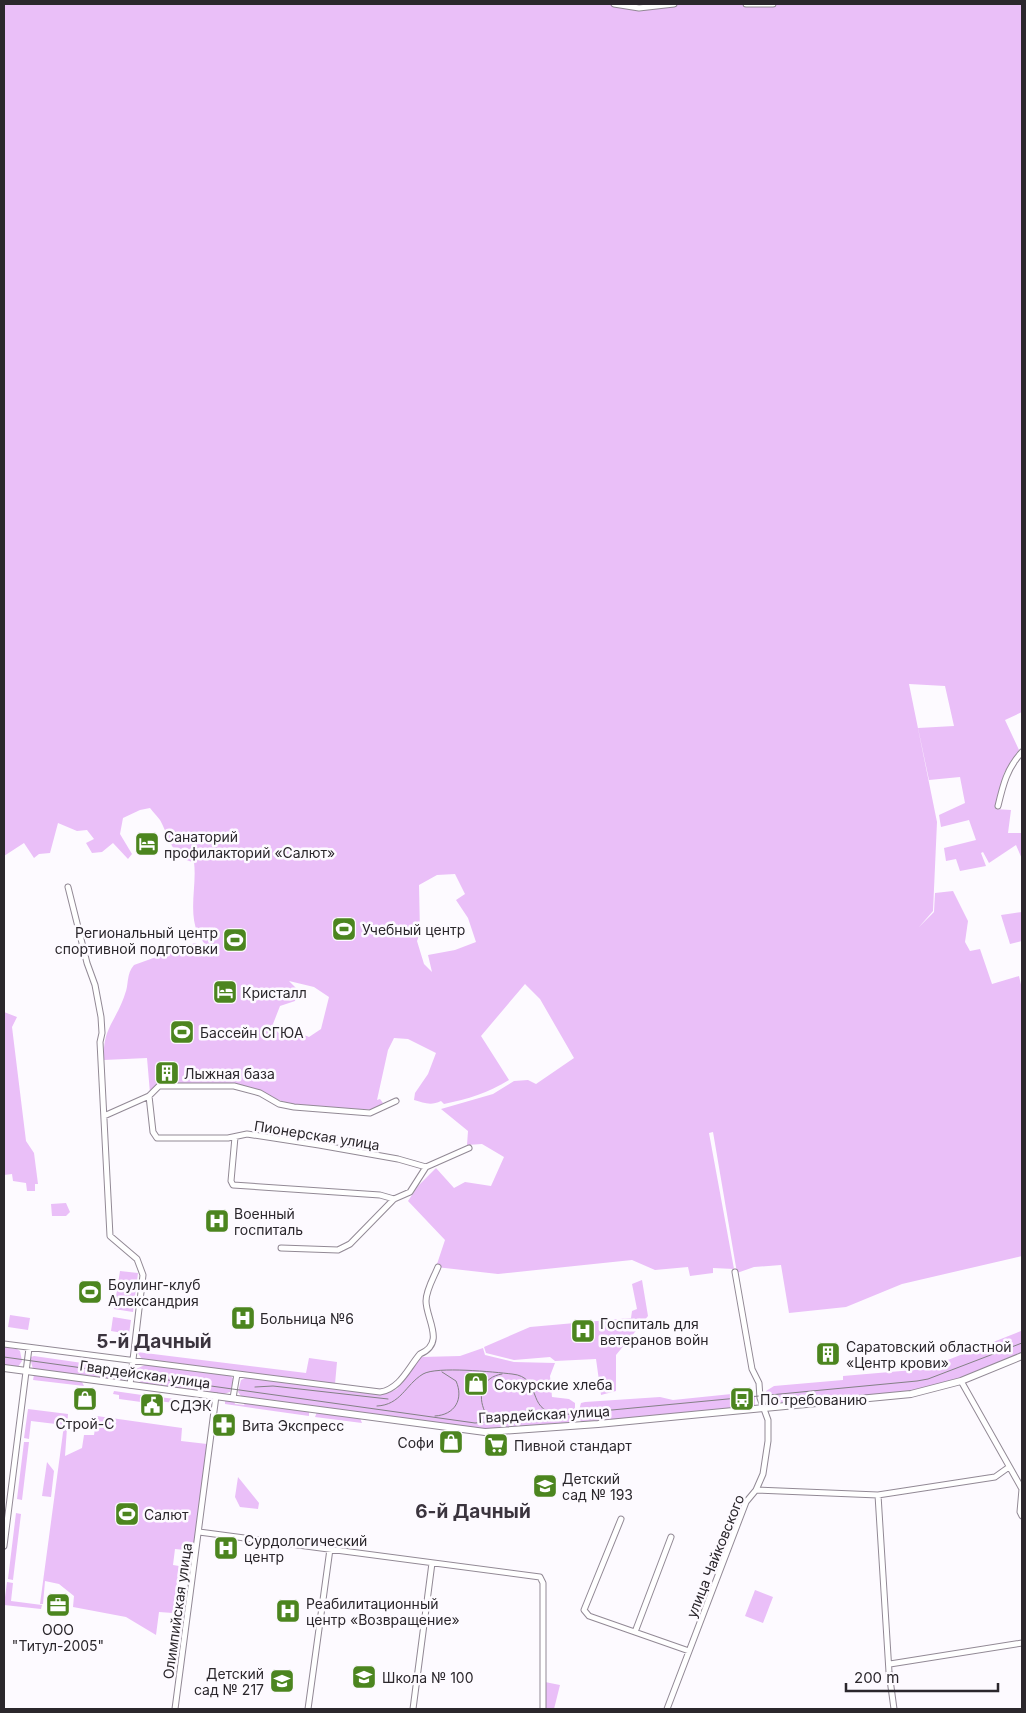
<svg xmlns="http://www.w3.org/2000/svg" width="1026" height="1713" viewBox="0 0 1026 1713" font-family="Inter,sans-serif">
<style>
.green{fill:#eabff8;fill-rule:evenodd}
.lines{fill:none;stroke-linecap:round;stroke-linejoin:round}
.minor-casing{stroke:#928995;stroke-width:7}
.tertiary-casing{stroke:#928995;stroke-width:8}
.minor{stroke:#fff;stroke-width:5}
.tertiary{stroke:#fff;stroke-width:6}
.tram{stroke:#838085;stroke-width:1}
.labels{text-anchor:middle;dominant-baseline:central;stroke-width:5;stroke-linejoin:round;paint-order:stroke}
.poi-label{font-size:14px;fill:#2b272c;stroke:#fdfaff;text-anchor:start}
.street-label{font-size:14px;fill:#2b272c;stroke:#fdfaff}
.district-label{font-size:19px;font-weight:bold;fill:#3b343e;stroke:#fdfaff}
</style>
<rect width="100%" height="100%" fill="#fdfaff"/>
<path class="green" d="M4,4h1018v708l-17,8 14,30 -15,23 -9,36 16,1 -3,23h14v26l-6,-14 -27,18 -6,-11 -2,1 5,13 -26,5 -4,-12 -10,2 -2,-13 32,-8 -7,-20 -28,7 -2,-12 26,-12 -5,-26 -31,3 -11,-52 36,-2 -9,-40 -36,-2 28,138 -4,89 -14,16 15,-15 1,-19 18,-2 15,30 -3,21 5,9 10,-2 12,35 27,-8 3,13v267l-120,28 -56,23 -57,6 -8,-48 -27,2 -17,6 -24,-141 -4,1 25,136 -21,-1v5l-23,3 -2,-9 -33,3 -23,-10 -134,14 -62,-7 9,-27 -37,-39 10,-15 18,-18 18,20 11,-6 26,4 13,-29 -22,-13 -15,1 1,-14 -27,-22 52,-15 21,-13 14,-1 8,4 38,-26 -34,-59 -15,-15 -44,52 28,44c-21,13 -41,19 -65,24l-3,-3c-10,5 -17,2 -27,-1l1,-7 13,-19 8,-21 -28,-14 -14,-1 -6,12 -11,50 3,-1 3,4 -8,7 -82,-5 -59,-21 -70,-1 -7,3 -7,7 -3,-35 -43,2c-2,-32 12,-38 21,-66 4,-9 1,-20 9,-29l61,-22 15,7c-4,-6 -10,-10 -12,-16 -10,-23 -1,-48 -4,-72 -22,-3 -25,-26 -34,-42 -3,-4 -7,-8 -10,-12l-10,2 -17,8 -3,16 12,20 -4,5 -15,-16 -11,9 -10,1 -6,-10 8,-4 -7,-9 -10,1 -19,-8 -8,30 -11,1 -5,4 -10,-15 -20,13zM455,874l10,20 -9,6 12,18 8,24 -21,8 -27,5 4,17 -8,-8 -7,-23 3,-8 -1,-48 18,-10zM289,981l25,6 15,10 -8,32 -12,8c-14,-7 -27,9 -36,-13l7,-18 15,-5 3,-11z
M1022,912v29l-12,3 -9,-29z
M4,1012l13,5 -5,10 14,114 8,12 4,31h-3v7h-8l-1,-8 -13,-2 -1,-7 -8,1z
M66,1203l4,9 -4,4h-14l-1,-12z
M120,1271l18,2 -5,39 -19,-3z
M642,1280l6,36 -32,39v36l-15,4 -5,-36 -41,2 -5,-4 -36,3 -28,-7 -2,-6 46,-20 101,-9 1,-7 5,-2 -5,-25z
M10,1315l20,3 -2,12 -20,-3z
M113,1317l18,3 -2,14 -18,-3z
M1021,1331l1,22 -58,24 -53,14 -144,13 -1,-13 8,-5 69,-6v-4l82,-7z
M4,1347l13,2 3,2 2,10 -4,6 -14,-1z
M483,1348l2,7 29,7 41,1 -5,13 2,21 17,2 6,4v19l-89,7 -245,-33 -3,-4 3,-12 6,-3 141,16 9,-4 12,-20 12,-12 39,-1z
M137,1352l169,21 3,-15 28,4 -2,22 -190,-25h-3z
M34,1356l90,13 2,7 -5,5 -88,-12 -2,-7v-5z
M147,1364l81,10 6,5 -4,13 -6,2 -82,-10 -6,-7v-8z
M34,1375l48,7 2,4 -51,-6z
M114,1391l35,5 -1,3 -5,-1 -2,4 -22,-3v-4l-6,-1z
M751,1392l4,4v10l-173,17c-4,-4 -3,-14 -1,-20l4,-1 75,-5 13,3z
M159,1397l47,6v4l-48,-6z
M225,1400l9,1 1,3 9,1 1,-2 64,9v4l-84,-12z
M28,1409l40,5 -3,42 17,-8 2,-13h10l3,-19 85,12 -1,13 26,3 -13,107 -19,-2 -2,16 6,1 -6,47 -14,-1 -3,23 -30,-18 -53,-10 1,-11 -15,-12 -14,-3 -2,23h-3l24,-179 -33,-4 -2,18 -5,-1z
M317,1412l43,6 2,5 -47,-6z
M24,1442h5l-7,58 -5,-1z
M47,1462l7,9 -3,26 -9,-1z
M238,1477l21,26 -1,6 -18,-2 -5,-10z
M16,1513l5,1 -8,66 -5,-1z
M7,1582l6,1 -2,18 31,4 -1,4 -37,-4z
M755,1590l18,7 -10,26 -18,-7z
M545,1682l15,3 -6,24h-8l-2,-3z"/>
<g class="lines">
<defs>
<path id="minor" d="M614,4l25,4 35,-4
M746,4h27
M998,806c5,-21 9,-38 24,-54
M68,887l19,76 8,22 6,32 1,16 -2,9 10,194 27,23 6,16 -13,110
M149,1096l4,36 4,6h71l19,-4 72,11 79,14 28,8 43,-19
M104,1116l45,-20 10,-10h75l26,7 19,11 15,3 76,6 26,-12
M235,1137l-4,44 2,4 147,10 14,4
M281,1248l57,2 12,-6 44,-45 16,-7 16,-25
M4,1344l376,48c20,-3 28,-24 40,-38 26,-11 6,-35 6,-53 0,-11 8,-24 12,-34
M961,1381l61,108 -2,23 2,4
M233,1398l4,-24
M756,1490l122,5 117,-18 14,-10
M878,1495l11,177 5,37
M621,1519l-37,91 5,6 100,35
M199,1532l341,45 3,6v126
M4,1546l25,-198
M635,1632l36,-95
M890,1664l132,-21
M175,1709l41,-313
M308,1709l22,-160
M413,1709l19,-146
M667,1709l79,-207 10,-12 7,-16 5,-33v-21l-8,-22 -1,-15 -7,-14 -17,-97"/>
<path id="tertiary" d="M4,1368l481,64 113,-8 313,-30 50,-13 61,-25"/>
</defs>
<use href="#minor" class="minor-casing"/>
<use href="#tertiary" class="tertiary-casing"/>
<use href="#minor" class="minor"/>
<use href="#tertiary" class="tertiary"/>
<path class="tram" d="M4,1357l471,66 442,-42 11,-2 94,-36
M255,1387l18,-1 115,13
M377,1406c24,-1 28,-21 46,-32 14,-8 71,-2 89,0 31,3 14,37 44,39
M435,1416c20,-1 29,-17 21,-35l-14,-9
M500,1420l-15,-8c-8,-17 -3,-35 17,-38"/>
</g>
<defs>
<symbol id="hotel-square" viewBox="-11 -11 22 22"><rect x="-9" y="-9" width="18" height="18" rx="4" fill="#4c851f" stroke="#fdfaff"/><path d="M-6-4.5h1.5V1H6V5H4.5V3h-9V5H-6ZM-4 0a1.8 1.8 0 1 1 3.6 0ZM.5 0V-2.5h3Q6-2.5 6 0Z" fill="#fff"/></symbol>
<symbol id="stadium-square" viewBox="-11 -11 22 22"><rect x="-9" y="-9" width="18" height="18" rx="4" fill="#4c851f" stroke="#fdfaff"/><path d="M0-5a6.5 5 0 1 0 0 10a6.5 5 0 1 0 0-10ZM-3.5-1.8h7v3.6h-7Z" fill="#fff"/></symbol>
<symbol id="building-square" viewBox="-11 -11 22 22"><rect x="-9" y="-9" width="18" height="18" rx="4" fill="#4c851f" stroke="#fdfaff"/><path d="M-4-6H4V6H1V3H-1V6H-4ZM-2.5-4.3h1.7v1.8h-1.7ZM.8-4.3h1.7v1.8H.8ZM-2.5-1h1.7V.8h-1.7ZM.8-1h1.7V.8H.8Z" fill="#fff"/></symbol>
<symbol id="hospital-square" viewBox="-11 -11 22 22"><rect x="-9" y="-9" width="18" height="18" rx="4" fill="#4c851f" stroke="#fdfaff"/><path d="M-5-5h3v3.5h4V-5h3V5h-3V1.5h-4V5h-3Z" fill="#fff"/></symbol>
<symbol id="shop-square" viewBox="-11 -11 22 22"><rect x="-9" y="-9" width="18" height="18" rx="4" fill="#4c851f" stroke="#fdfaff"/><path d="M-5-2.5h2.3a2.7 3.5 0 0 1 5.4 0H5L5.5 6h-11ZM-1.5-2.5h3a1.5 2.3 0 0 0-3 0Z" fill="#fff"/></symbol>
<symbol id="bus-square" viewBox="-11 -11 22 22"><rect x="-9" y="-9" width="18" height="18" rx="4" fill="#4c851f" stroke="#fdfaff"/><path d="M-5-6H5V4H4V6H2V4H-2V6H-4V4H-5ZM-3.5-4V0h7V-4ZM-3.5 1.2v1.5H-2V1.2ZM2 1.2v1.5H3.5V1.2Z" fill="#fff"/></symbol>
<symbol id="civic-square" viewBox="-11 -11 22 22"><rect x="-9" y="-9" width="18" height="18" rx="4" fill="#4c851f" stroke="#fdfaff"/><path d="M-.6-6.5H3V-4.5H.6V-3L4-1V1h2V6H-6V1h2V-1L-.6-3ZM-1.2 2.5V6h2.4V2.5Z" fill="#fff"/></symbol>
<symbol id="pharmacy-square" viewBox="-11 -11 22 22"><rect x="-9" y="-9" width="18" height="18" rx="4" fill="#4c851f" stroke="#fdfaff"/><path d="M-2-6h4v4h4v4h-4v4h-4v-4h-4v-4h4Z" fill="#fff"/></symbol>
<symbol id="supermarket-square" viewBox="-11 -11 22 22"><rect x="-9" y="-9" width="18" height="18" rx="4" fill="#4c851f" stroke="#fdfaff"/><path d="M-6-5.5h2.5l.6 2H6L4.5 2H-2.5L-4.4-4H-6ZM-1.5 3.2a1.3 1.3 0 1 0 .1 0ZM3 3.2a1.3 1.3 0 1 0 .1 0Z" fill="#fff"/></symbol>
<symbol id="school-square" viewBox="-11 -11 22 22"><rect x="-9" y="-9" width="18" height="18" rx="4" fill="#4c851f" stroke="#fdfaff"/><path d="M0-5L7-2L0 1L-7-2ZM-4 1L0 2.5L4 1V4Q0 6-4 4Z" fill="#fff"/></symbol>
<symbol id="office-square" viewBox="-11 -11 22 22"><rect x="-9" y="-9" width="18" height="18" rx="4" fill="#4c851f" stroke="#fdfaff"/><path d="M-6-3h4V-5.5h4V-3h4V5H-6ZM-1-4.5V-3h2v-1.5ZM-6 0V1H6V0Z" fill="#fff"/></symbol>
</defs>
<g fill-rule="evenodd">
<use href="#hotel-square" x="133" y="830" width="28" height="28"/>
<use href="#stadium-square" x="330" y="915" width="28" height="28"/>
<use href="#stadium-square" x="221" y="926" width="28" height="28"/>
<use href="#hotel-square" x="211" y="978" width="28" height="28"/>
<use href="#stadium-square" x="168" y="1018" width="28" height="28"/>
<use href="#building-square" x="153" y="1059" width="28" height="28"/>
<use href="#hospital-square" x="203" y="1207" width="28" height="28"/>
<use href="#stadium-square" x="76" y="1278" width="28" height="28"/>
<use href="#hospital-square" x="229" y="1304" width="28" height="28"/>
<use href="#hospital-square" x="569" y="1317" width="28" height="28"/>
<use href="#building-square" x="814" y="1340" width="28" height="28"/>
<use href="#shop-square" x="462" y="1370" width="28" height="28"/>
<use href="#shop-square" x="71" y="1385" width="28" height="28"/>
<use href="#bus-square" x="728" y="1385" width="28" height="28"/>
<use href="#civic-square" x="138" y="1391" width="28" height="28"/>
<use href="#pharmacy-square" x="210" y="1411" width="28" height="28"/>
<use href="#shop-square" x="437" y="1428" width="28" height="28"/>
<use href="#supermarket-square" x="482" y="1431" width="28" height="28"/>
<use href="#school-square" x="531" y="1472" width="28" height="28"/>
<use href="#stadium-square" x="113" y="1500" width="28" height="28"/>
<use href="#hospital-square" x="212" y="1534" width="28" height="28"/>
<use href="#office-square" x="44" y="1591" width="28" height="28"/>
<use href="#hospital-square" x="274" y="1597" width="28" height="28"/>
<use href="#school-square" x="350" y="1663" width="28" height="28"/>
<use href="#school-square" x="268" y="1667" width="28" height="28"/>
</g>
<g class="labels">
<g class="poi-label">
<text x="164" y="836">Санаторий<tspan x="164" dy="16">профилакторий «Салют»</tspan></text>
<text x="362" y="929">Учебный центр</text>
<text x="218" y="932" text-anchor="end">Региональный центр<tspan x="218" dy="16">спортивной подготовки</tspan></text>
<text x="242" y="992">Кристалл</text>
<text x="200" y="1032">Бассейн СГЮА</text>
<text x="184" y="1073">Лыжная база</text>
<text x="234" y="1213">Военный<tspan x="234" dy="16">госпиталь</tspan></text>
<text x="108" y="1284">Боулинг-клуб<tspan x="108" dy="16">Александрия</tspan></text>
<text x="260" y="1318">Больница №6</text>
<text x="600" y="1323">Госпиталь для<tspan x="600" dy="16">ветеранов войн</tspan></text>
<text x="846" y="1346">Саратовский областной<tspan x="846" dy="16">«Центр крови»</tspan></text>
<text x="494" y="1384">Сокурские хлеба</text>
<text x="760" y="1399">По требованию</text>
<text x="170" y="1405">СДЭК</text>
<text x="85" y="1423" text-anchor="middle">Строй-С</text>
<text x="242" y="1425">Вита Экспресс</text>
<text x="434" y="1442" text-anchor="end">Софи</text>
<text x="514" y="1445">Пивной стандарт</text>
<text x="562" y="1478">Детский<tspan x="562" dy="16">сад № 193</tspan></text>
<text x="144" y="1514">Салют</text>
<text x="244" y="1540">Сурдологический<tspan x="244" dy="16">центр</tspan></text>
<text x="306" y="1603">Реабилитационный<tspan x="306" dy="16">центр «Возвращение»</tspan></text>
<text x="58" y="1629" text-anchor="middle">ООО<tspan x="58" dy="16">"Титул-2005"</tspan></text>
<text x="264" y="1673" text-anchor="end">Детский<tspan x="264" dy="16">сад № 217</tspan></text>
<text x="382" y="1677">Школа № 100</text>
</g>
<g class="street-label">
<text transform="translate(317 1135) rotate(9)">Пионерская улица</text>
<text transform="translate(145 1374) rotate(8)">Гвардейская улица</text>
<text transform="translate(544 1414) rotate(-3)">Гвардейская улица</text>
<text transform="translate(715 1556) rotate(-68)">улица Чайковского</text>
<text transform="translate(177 1611) rotate(-82)">Олимпийская улица</text>
</g>
<g class="district-label">
<text x="154" y="1341">5-й Дачный</text>
<text x="473" y="1511">6-й Дачный</text>
</g>
</g>
<rect width="1026" height="1713" fill="none" stroke="#2b272c" stroke-width="10"/>
<path d="M846 1683v8h152v-8" fill="none" stroke="#2b272c" stroke-width="2.5"/>
<text x="854" y="1683" font-size="15" fill="#2b272c" stroke="#fdfaff" stroke-width="4" paint-order="stroke">200 m</text>
</svg>
